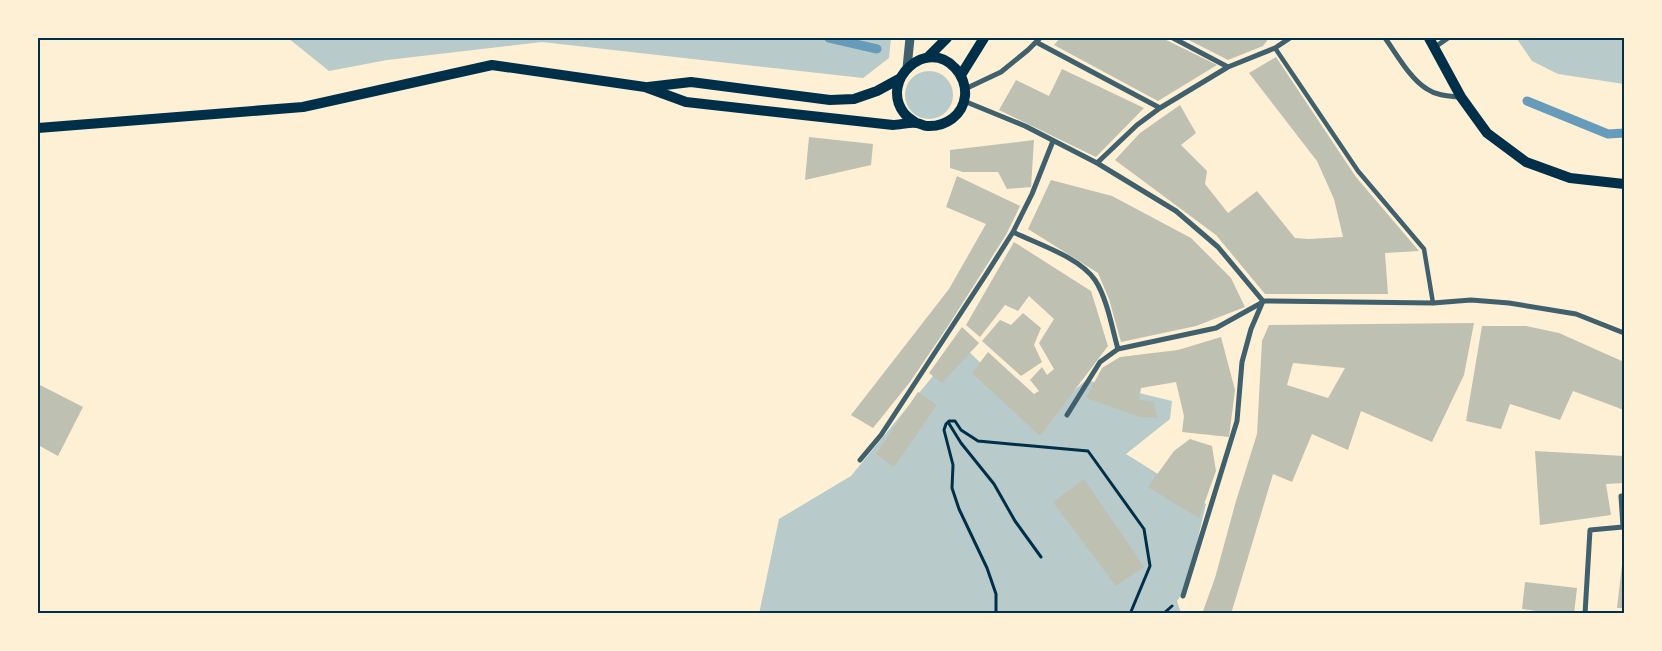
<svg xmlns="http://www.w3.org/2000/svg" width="1662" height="651" viewBox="0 0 1662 651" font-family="'Roboto Condensed',sans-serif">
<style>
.green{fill:#b9caca}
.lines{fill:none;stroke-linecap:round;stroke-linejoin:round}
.stream{stroke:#669bbc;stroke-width:9}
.building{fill:#bec0b2;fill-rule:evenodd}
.path{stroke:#003049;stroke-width:3}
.pedestrian{stroke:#3f606c;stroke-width:4.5}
.minor{stroke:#3f606c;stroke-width:5}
.tertiary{stroke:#3f606c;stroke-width:9}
.secondary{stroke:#003049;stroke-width:10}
.neatline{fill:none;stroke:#003049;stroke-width:2}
</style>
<rect width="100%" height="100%" fill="#fdf0d5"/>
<path class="green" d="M288,38h603l-2,20 -26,20 -321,-36 -155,18 -58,11z
M1518,38h106v46l-66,-10 -26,-13 -15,-22z
M905 95a24 24 0 1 1 48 0a24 24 0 1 1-48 0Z
M960,343l80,78 46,-41 86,21 -2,18 -44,35 80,50c-5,19 -18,86 -29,97l4,12 -422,1 20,-95 72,-43z"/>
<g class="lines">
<path class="stream" d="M829,38l48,11
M1527,101l81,33 16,-1"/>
</g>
<path class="building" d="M1060,38h102l55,27 -59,36 -104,-56z
M1185,38h84l-6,8 -35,14z
M1276,57l80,120 63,74 -34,2 3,41h-123l-49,-59 -101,-75 25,-27 40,-28 16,28 -15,12 26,26 -2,13 23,29 29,-22 38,47 14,1 34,-2 -9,-38 -17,-38 -68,-88z
M1062,69l82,39 -48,49 -97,-47 17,-30 33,16z
M809,137l64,7 -2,21 -66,15z
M1034,140l-3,47 -24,2 -9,-17h-35l-13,-4v-18z
M957,176l63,30 -14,29 -58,91 -38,56 -37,46 -22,-13 98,-126 37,-65 -40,-17z
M1051,180l61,16 79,42 40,40 14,29 -49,19 -75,16 -12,-43 -11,-26 -70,-44z
M1014,242l77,49 17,55 -68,90 -68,-63 16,-21 46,42 5,-3 -9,-11 12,-13 5,8 7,-6 -15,-26 15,-24 -25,-23 -11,15 -13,-6 -25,32 -14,-12z
M1023,313l18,15 -7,17 8,17 -21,14 -39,-35 18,-21 11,5z
M1474,323l-10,52 -32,67 -71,-31 -13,39 -36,-16 -20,48 -19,-8 -42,140h-29l13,-36 21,-77 21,-67 5,-93 7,-16zM1293,363l52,5 -17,30 -41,-13z
M1482,326h44l33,7 65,29v48l-51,-19 -13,29 -50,-16 -9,25 -35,-8z
M962,327l17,16 -37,40 -13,-10z
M1221,337l14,53 -6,47 -47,-5 2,-16 -8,-34 -35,6 -2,12 15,2 3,16 -17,-1 -54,-19 16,-30 18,-11 58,-7z
M38,384l45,23 -25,49 -20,-11z
M918,392l19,13 -43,62 -18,-13z
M1190,439l22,7 4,25 -17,47 -51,-31 26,-36z
M1535,451l89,5v27l-18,1 5,31 -71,10z
M1084,479l60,88 -28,19 -63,-84z
M1623,556h1v52h-7z
M1525,582l52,6 -3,26h-15l-37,-5z"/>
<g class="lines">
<path class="path" d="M948,422l13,21 33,41 21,37 26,36
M996,614v-20l-9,-26 -28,-59 -7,-21 1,-23 -9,-35 2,-6 3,-3h6l6,9 17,11 110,10 56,78 6,37 -20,48
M1163,614l9,-8"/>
<path class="pedestrian" d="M1275,48l83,123 66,78 9,54"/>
<path class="minor" d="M1173,38l55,29
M1385,38c11,15 25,41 42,51 10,7 22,7 33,8
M1036,42l124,66
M1435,47l13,-9
M965,89l36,-17 27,-22 12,-12
M964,101l61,25 72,37 79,48 42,36 45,54 170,2 38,-3 38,3 67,11 48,19
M1097,163l40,-38 23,-17 68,-41 47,-19 15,-10
M1013,232c25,12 66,25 82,48 12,18 17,48 23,69
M1067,415l33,-53 18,-13 98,-21 47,-26
M860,460l21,-25 106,-162 26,-41 19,-38 21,-53
M1183,596l54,-175 5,-59 9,-33 12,-28
M1585,614l5,-84 33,-3 -2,-31h3"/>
<path class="tertiary" d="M907,68l3,-30"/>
<path class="secondary" d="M1429,38l32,59 26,36 39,29 44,16 54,6
M927,58l20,-20
M961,75l23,-37
M648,87l43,-5 139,18 24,-1 23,-8 22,-12
M38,128l265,-21 189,-42 153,22 41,15 207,23c7,0 16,-3 23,-2 4,0 7,3 11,3 19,1 36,-11 38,-30 1,-10 -3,-21 -10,-28 -28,-31 -76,12 -51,45 3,4 8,7 12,10"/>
</g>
<rect width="1662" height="651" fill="none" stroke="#fdf0d5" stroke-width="78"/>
<rect x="39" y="39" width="1584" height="573" class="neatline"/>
</svg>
